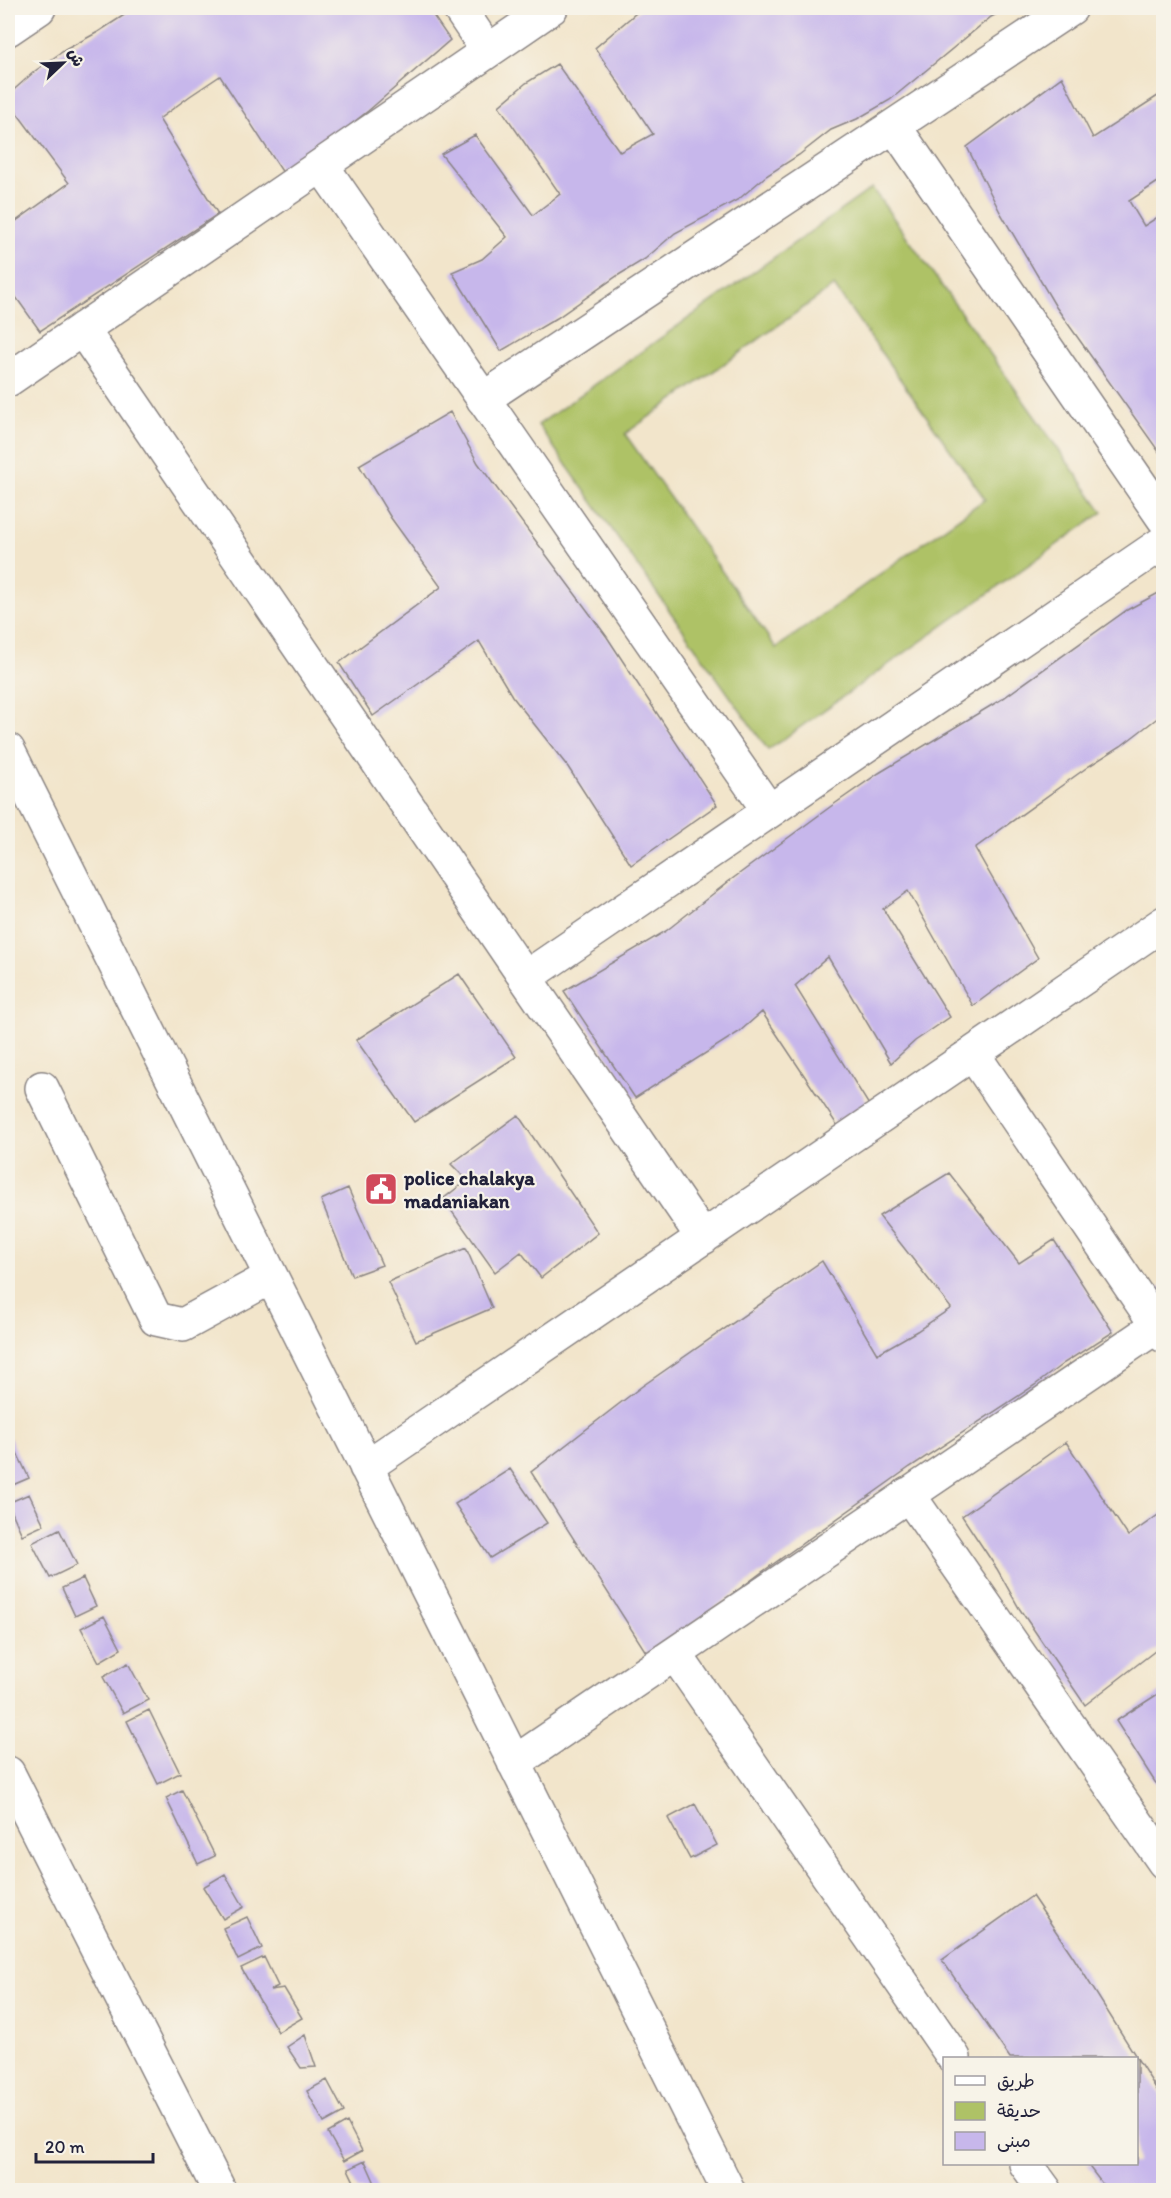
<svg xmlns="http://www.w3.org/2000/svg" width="1171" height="2198" viewBox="0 0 1171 2198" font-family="Itim,'Playpen Sans Arabic',sans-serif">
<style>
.green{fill:#aec266;stroke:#687250;stroke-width:1.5;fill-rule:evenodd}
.building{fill:#c7b7eb}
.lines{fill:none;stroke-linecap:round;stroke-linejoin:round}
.minor-casing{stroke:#8a8483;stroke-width:36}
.minor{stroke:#fff;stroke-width:33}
.labels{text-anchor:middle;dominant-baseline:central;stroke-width:4.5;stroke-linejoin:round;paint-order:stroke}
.poi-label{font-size:20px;font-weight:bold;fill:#22223b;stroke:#f7f3e8;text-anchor:start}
</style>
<rect width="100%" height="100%" fill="#f7f3e8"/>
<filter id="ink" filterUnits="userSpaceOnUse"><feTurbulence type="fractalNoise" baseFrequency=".0167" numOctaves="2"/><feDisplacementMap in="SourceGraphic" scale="12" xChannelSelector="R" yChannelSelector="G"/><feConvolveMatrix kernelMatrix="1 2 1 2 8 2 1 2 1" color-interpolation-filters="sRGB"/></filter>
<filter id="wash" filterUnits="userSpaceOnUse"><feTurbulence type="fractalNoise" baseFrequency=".008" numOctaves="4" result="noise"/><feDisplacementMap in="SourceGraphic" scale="24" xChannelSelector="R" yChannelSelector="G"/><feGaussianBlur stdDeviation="1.35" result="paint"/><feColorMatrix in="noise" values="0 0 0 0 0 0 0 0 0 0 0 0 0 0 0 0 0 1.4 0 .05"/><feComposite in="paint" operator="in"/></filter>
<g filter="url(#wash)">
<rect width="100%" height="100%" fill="#f2e5cb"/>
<path class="green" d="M872,188l231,324 -335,238 -230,-325zM834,286l151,213 -209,149 -151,-214z"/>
<g id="blocks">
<path class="building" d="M135,8h293l22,32 -82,71 -83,65 -65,-100 -30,20 -31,23 59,95 -178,117 -32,-45v-59l61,-44 -61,-82v-6l27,-24 30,-21 33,-18z
M642,8h366l-17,9 -101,83 -33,19 -26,11 -32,25 -33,21 -27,23 -64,34 -30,26 -28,17 -60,42 -56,33 -49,-79 30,-13 25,-22 -66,-83 34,-19 58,80 27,-21 -61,-88 27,-23 31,-19 63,88 33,-18 -58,-86z
M1062,77l31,61 71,-46v86l-35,23 15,25 20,-13v246l-108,-152 -56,-95 -33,-65z
M450,412l28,51 129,174 110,168 -86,60 -63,-98 -56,-71 -33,-55 -106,75 -34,-53 102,-76 -50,-69 -32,-53z
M1164,590v123l-43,33 -32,20 -114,82 63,110 -65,48 -65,-115 -25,18 67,108 -35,24 -24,22 -63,-106 -33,29 74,119 -30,23 -77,-116 -23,20 -104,66 -71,-107 102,-60 62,-49 102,-75 49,-34 123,-74 125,-89z
M459,974l57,83 -102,65 -58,-82z
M518,1115l80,118 -57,45 -20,-26 -26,20 -52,-73 24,-19 -16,-16z
M949,1173l70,90 35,-23 59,92 -49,31 -29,22 -125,82 -148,105 -113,85 -118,-185 110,-85 181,-126 55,93 40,-23 34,-23 -72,-92z
M348,1188l34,77 -30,11 -31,-76z
M466,1248l26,60 -76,33 -28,-59z
M1164,1285v26l-13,-17z
M10,1438l19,40 -21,9v-48z
M1066,1442l62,94 36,-25v133l-79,61 -66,-97 -22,-39 -35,-53z
M510,1469l37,54 -57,35 -35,-54z
M29,1494l15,31 -22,10 -14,-32z
M59,1529l18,36 -27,13 -18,-35z
M83,1578l13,28 -21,10 -13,-28z
M104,1616l17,33 -22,13 -18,-34z
M128,1663l20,37 -25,13 -20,-36z
M1164,1690v101l-9,-9 -39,-61z
M149,1710l31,63 -22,11 -31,-63z
M182,1790l33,66 -17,8 -32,-66z
M695,1804l22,41 -27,14 -22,-41z
M225,1874l19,33 -21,12 -20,-32z
M1032,1896l40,59 92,146v89h-57l-20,-26 50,-1v-105h-127l-68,-98z
M247,1917l15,31 -24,12 -15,-32z
M264,1957l14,29 -8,4 14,-2 18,30 -24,14 -37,-64z
M305,2035l11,32 -15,1 -14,-21z
M327,2080l17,32 -20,11 -17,-32z
M347,2122l15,29 -18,10 -16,-28z
M365,2161l13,29h-20l-10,-21z"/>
</g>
</g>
<g filter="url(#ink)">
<use href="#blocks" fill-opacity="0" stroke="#8a8483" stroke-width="1.5"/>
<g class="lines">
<defs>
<path id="minor" d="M459,8l29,43
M8,29l31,-21
M894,126l270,393
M322,166l447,645
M82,329l621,909
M8,380l543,-372
M483,399l588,-391
M8,750l720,1440
M525,978l639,-436
M973,1054l191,282
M42,1088l114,231 27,6 88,-48
M366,1467l798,-544
M908,1494l256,368
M675,1654l279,404
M514,1763l643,-437
M8,1773l211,417
M1026,2164l19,26"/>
</defs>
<use href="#minor" class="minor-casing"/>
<use href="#minor" class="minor"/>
</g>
</g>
<defs>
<symbol id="civic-square" viewBox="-11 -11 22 22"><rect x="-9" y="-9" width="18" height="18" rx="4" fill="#d1495b" stroke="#f7f3e8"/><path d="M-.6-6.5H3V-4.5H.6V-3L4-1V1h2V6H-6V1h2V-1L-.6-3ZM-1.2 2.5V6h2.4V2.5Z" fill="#fff"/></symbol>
</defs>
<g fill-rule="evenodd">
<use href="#civic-square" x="362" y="1170" width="38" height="38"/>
</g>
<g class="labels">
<g class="poi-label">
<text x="404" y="1178">police chalakya<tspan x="404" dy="23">madaniakan</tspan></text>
</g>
</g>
<rect width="1171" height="2198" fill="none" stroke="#f7f3e8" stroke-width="30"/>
<rect x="943" y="2057" width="195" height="108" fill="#f7f3e8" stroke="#a29fa3" stroke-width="1.5"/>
<rect x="955" y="2076" width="30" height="9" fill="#ffffff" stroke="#a29fa3" stroke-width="1.5"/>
<text x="997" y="2087" font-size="18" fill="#22223b">طريق</text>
<rect x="955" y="2102" width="30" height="18" fill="#aec266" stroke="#a29fa3" stroke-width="1.5"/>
<text x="997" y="2117" font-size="18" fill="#22223b">حديقة</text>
<rect x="955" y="2132" width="30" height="18" fill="#c7b7eb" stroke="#a29fa3" stroke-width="1.5"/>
<text x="997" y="2147" font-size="18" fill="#22223b">مبنى</text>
<g transform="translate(63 63) rotate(67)" stroke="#f7f3e8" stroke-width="4.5" paint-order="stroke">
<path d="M0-4.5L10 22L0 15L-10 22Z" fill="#22223b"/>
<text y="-9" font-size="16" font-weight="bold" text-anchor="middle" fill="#22223b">ش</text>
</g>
<path d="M36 2153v9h117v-9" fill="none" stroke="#22223b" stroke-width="3"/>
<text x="45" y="2153" font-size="18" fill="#22223b" stroke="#f7f3e8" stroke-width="4.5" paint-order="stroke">20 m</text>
</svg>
